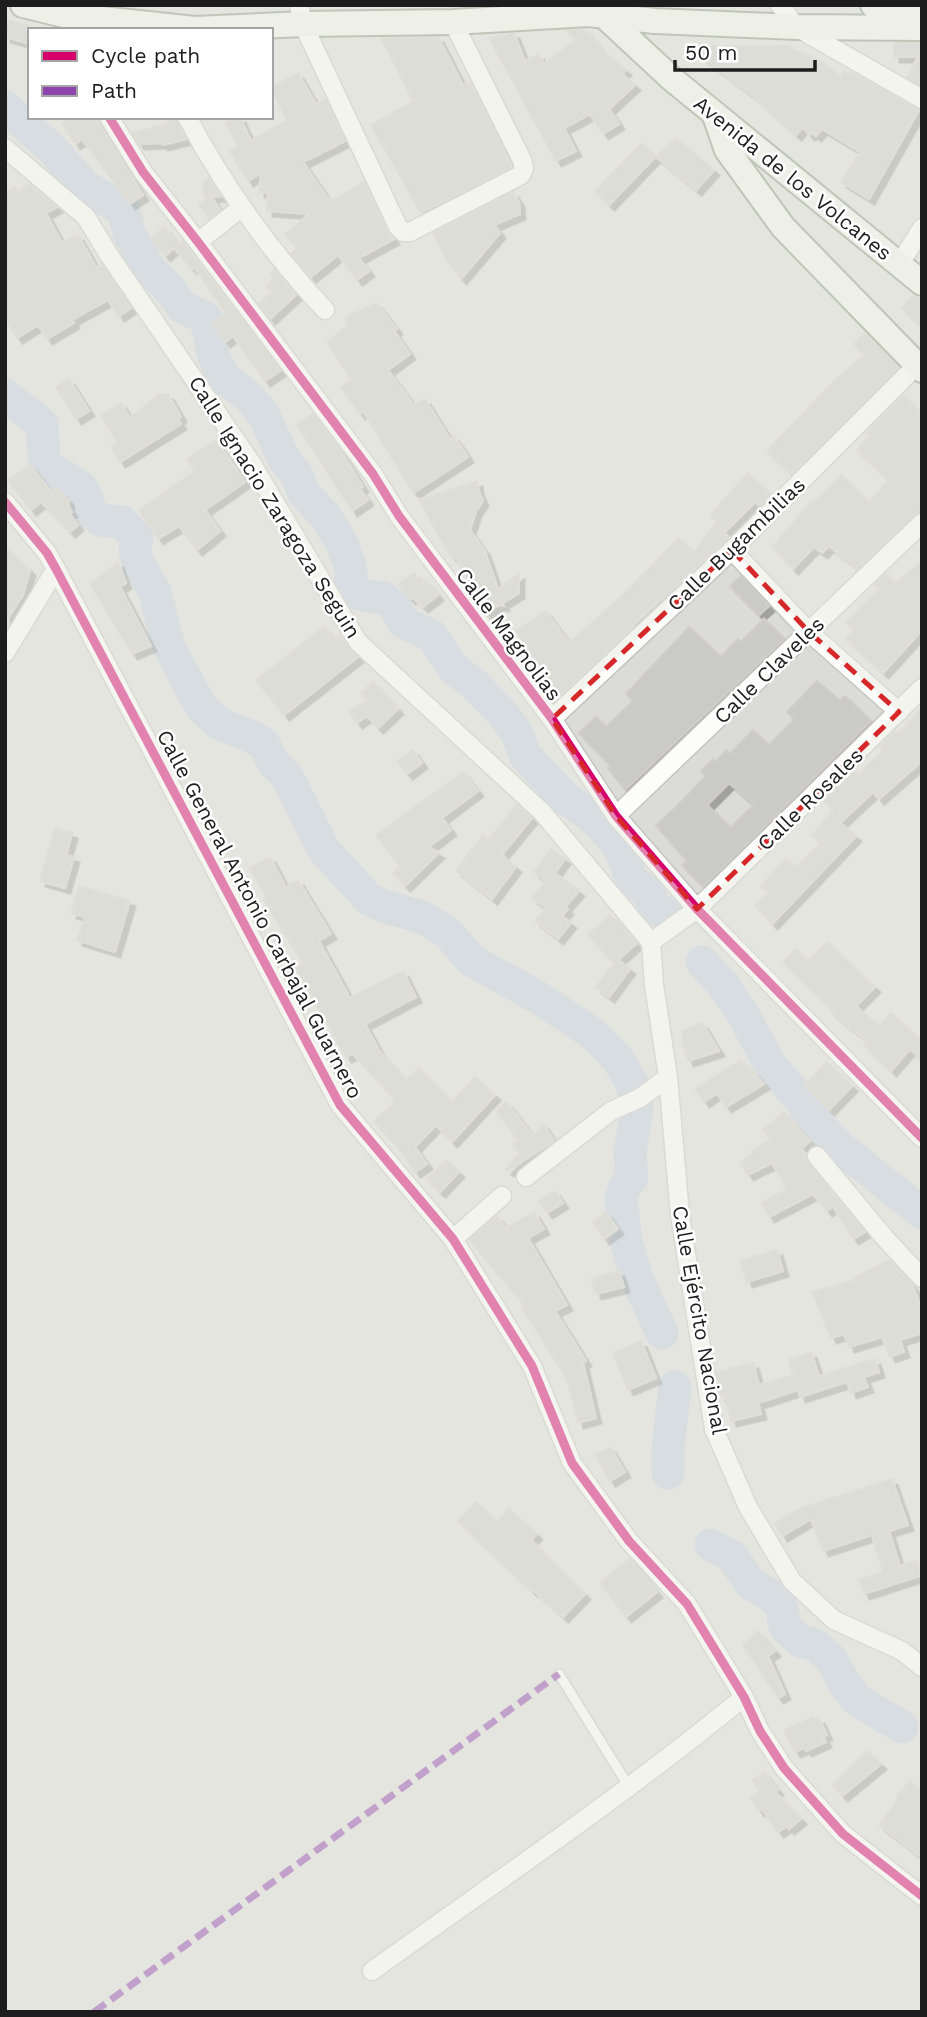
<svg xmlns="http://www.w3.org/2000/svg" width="927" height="2017" viewBox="0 0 927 2017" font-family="'Work Sans',sans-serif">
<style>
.residential{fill:#dbdbd7;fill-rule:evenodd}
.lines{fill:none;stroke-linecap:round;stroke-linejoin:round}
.river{stroke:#bccbdc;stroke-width:33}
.building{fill:#cacac6;stroke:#cfcec8;stroke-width:2;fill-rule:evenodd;filter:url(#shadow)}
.lane-casing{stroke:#c4c4c2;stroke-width:12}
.street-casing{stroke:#c4c4c2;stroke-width:21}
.secondary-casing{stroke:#8c9580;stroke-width:28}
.lane{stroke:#fcfcfb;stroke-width:9}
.street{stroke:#fcfcfb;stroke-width:18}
.secondary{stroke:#eff3ea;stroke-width:24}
.quiet{stroke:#8e44ad;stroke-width:7;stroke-dasharray:14 7;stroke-linecap:butt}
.cycleway-casing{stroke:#fff;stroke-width:13}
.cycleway{stroke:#d6006c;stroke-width:9}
.marked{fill:none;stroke:#d62828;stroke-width:5;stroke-dasharray:14 9;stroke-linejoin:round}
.labels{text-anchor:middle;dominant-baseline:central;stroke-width:5;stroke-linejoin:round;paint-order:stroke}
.street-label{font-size:21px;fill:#1d1d1d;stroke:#fff}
</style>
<defs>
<filter id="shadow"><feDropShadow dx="5.5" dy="5.5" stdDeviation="0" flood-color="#0004"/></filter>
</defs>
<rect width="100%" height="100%" fill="#ecece6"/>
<path class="residential" d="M5,5h917v2007h-917zM30,30h241v87h-241z"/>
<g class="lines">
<path class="river" d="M5,107l47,42 33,37 39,25 5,22 20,35 23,24 10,15 24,11 8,39 10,21 26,20 14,18 21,45 12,14 6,17 22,24 18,29 8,25v13l7,11 26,4 11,8 8,16 29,14 22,33 20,15 28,29 15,20 8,22 40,43 22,15 18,17 15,19 12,31 16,13 7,14 12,7
M5,395l37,29 2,35 5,8 32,20 6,10 2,13 11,10 22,2 15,16 -2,13 3,12 17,29 13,53 33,62 18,17 25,9 19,10 11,20 14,15 36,72 45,49 17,8 36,10 26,16 23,27 68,38 53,35 25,25 16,27 4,23 -7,45 2,25 -8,10 -3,11 5,42 11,38 25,54
M702,962l22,24 20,30 26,49 29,33 17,24 24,25 82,66
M668,1473v-26l7,-60
M711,1545l21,11 18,27 20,12 11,11 4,21 15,14 15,4 17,15 12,23 13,17 45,27"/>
</g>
<path class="building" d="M5,19l25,7v18l-25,-7z
M584,29l17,20 25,21 -4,4 13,11 -26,24 10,15 -16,10 -13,-20 -26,14 12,23 -20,10 -67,-123 25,-5 11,28 14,-7 5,10 31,-24 -8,-10z
M438,37l25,48 7,-3 42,85 -91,46 -50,-88 42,-24 -32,-63z
M894,43h28v43l-15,-8 11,-21h-24z
M688,46h99l36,16 17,15 4,-6 23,9 52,30 -50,89 -28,-17 19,-30 -38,-23 -6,7 -3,-3 -4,2 -6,-8 -7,8 -43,-39z
M298,73l18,31 10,-5 19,42 -42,21 26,38 2,-2 2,2 31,-18 24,50 6,7 -35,19 10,13 -12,9 -19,-25 -27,22 -20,-23 6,-6 -12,-14 24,-20 -42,-3 1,-18 -9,-1 2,-19 -13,8 -18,-30 8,-5 -13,-24 15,-5 11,24 36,-21 -16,-32z
M71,117h24l48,78 -13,9 -48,-65 -7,5 -13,-21z
M167,117h9l10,22 -23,6 -2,-2 -22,1 -7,-11 36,-9z
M676,138l38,32 -18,20 -40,-33z
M642,143l14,13 -47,49 -14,-14z
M209,178l12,18 -17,1 -1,-15z
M29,184l28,23 -11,6 16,30 16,-8 18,32 6,-3 29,44 -12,8 -11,-16 -36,20 2,3 -27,16 -9,-14 -21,13 -12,-20v-125l10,-6 3,5z
M513,192l6,10 1,12 -26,11 6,8 -39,46 -15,-19 -13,-27z
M211,196l9,14 -11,9 -10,-14z
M164,227l15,18 4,-4 98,129 -16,11 -32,-45 -8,6 -13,-19 14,-10 -32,-46 -2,2 -18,-21 -9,8 -14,-18z
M275,269l21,26 -26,24 -11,-15 13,-12 -6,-6 8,-8 -4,-4z
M914,295l8,3v29l-20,-19z
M377,303l20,26 -3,2 16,23 -22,16 26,35 11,-6 25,40 4,-3 14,21 -53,35 -3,-1 -49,-80 -3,3 -19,-26 10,-8 -24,-38 21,-17 -2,-8z
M865,333l34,34 -107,107 -25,-23 64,-67 33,-29 -10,-11z
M69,379l20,32 -13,8 -20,-32z
M159,394h9l13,23 -3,2 3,5 -61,38 -9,-15 7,-4 -17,-27 20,-13 9,15z
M903,395l19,20v93l-66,62 -5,-4 1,-2 -23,-18 -7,7 -8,-6 -21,22 -21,-22 40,-46 2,2 27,-28 28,27 20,-22 -32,-30 13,-15 -3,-3z
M313,414l25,32 25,41 -3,2 8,11 -16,11 -55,-86z
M216,440l29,42 -40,28 15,21 -23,19 -18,-24 -21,13 -19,-29 56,-39 -8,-12z
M30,464l23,30 5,-5 11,12 -1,5 4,6 -3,1 9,12 -8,7 -29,-30 -10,8 -23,-29z
M748,473l23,22 -11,11 -5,-4 -31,31 5,4 -5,5 -92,84 1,1 -76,72 -6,-7 3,-2 -12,-15 3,-2 -29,-42 30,-20 23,32 57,-51 53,-54 15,15 22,-31 -6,-7z
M477,481l1,8 5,12 -7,10 -6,19 15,21 13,38 21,-15v19l-16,10 1,3 -5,-1 -13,8 -7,-10 4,-3 -15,-27 -4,3 -7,-17 -6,-3 -7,-11 -25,-45z
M5,547l25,23 -7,25 -18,28z
M922,561v69l-39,43 -37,-35 8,-8 -8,-8 33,-33 -5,-4 11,-11 11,9z
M118,562l8,21 -6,4 31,59 -19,8 -42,-70z
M414,573l8,10 3,-3 13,15 -15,12 -10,-9 -3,1 -12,-15z
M741,576l28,30 -10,9 -29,-29z
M764,619l20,20 -159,151 -17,-22 3,-2 -32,-33 17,-16 10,10 27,-26 -7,-7 63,-67 32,30 17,-18 3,3z
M324,627l10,12 6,-5 8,14 10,9 -74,58 -28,-35z
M817,681l23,20 5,-5 26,25 -167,165 -22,-21 5,-4 -31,-36 20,-18 30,-31 -5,-5 12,-12 2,3 11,-12 4,4 23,-24 16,15 26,-26 -8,-7zM729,783l25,22 -24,23 -23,-23z
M373,682l25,27 -20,19 -11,-12 -10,7 -8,-12 18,-11 -7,-7z
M922,708v53l-43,38 -6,-7 -33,31 16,13 -84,88 -17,-19 13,-12 -7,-7 25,-28 10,9 32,-31 -9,6 -7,-7 21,-25 -9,-10 30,-30 5,4 25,-24 -4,-4 15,-15 3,3z
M413,750l9,13 -15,11 -10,-13z
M463,772l15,19 -36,27 9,12 -22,17 10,6 -34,33 -12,-13 7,-7 -24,-31z
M517,805l15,13 -28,34 -1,4 13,11 -24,32 -36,-29 27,-35 5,5z
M55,828l17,5 -6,22 8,2 -9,31 -25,-7z
M551,849l14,10 -10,14 24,18 -14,16 3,2 -6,7 9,7 -13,16 -23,-18 11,-13 -14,-10 14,-17 -12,-9z
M270,857l16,30 12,-7 33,54 -12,7 31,57 53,-27 13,26 -51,27 15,28 26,28 13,-12 33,34 23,-25 20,18 -43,47 -16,-17 -21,22 12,17 -12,8 -17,-25 -24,-26 22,-20 -43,-47 -7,3 -50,-89 7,-4 -39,-64 3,-2 -18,-30z
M79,886l51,15 -15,51 -38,-12 8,-23 -14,-4z
M610,915l26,29 -18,16 12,9 -21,28 -13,-10 18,-24 -26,-28z
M827,942l48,45 -19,19 23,20 12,-13 31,28v19l-12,-11 -19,22 -26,-25 3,-4 -38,-31 2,-2 -49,-47 13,-13 12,12z
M702,1023l17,28 -31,10 -5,-16 -1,-14z
M741,1060l10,11 2,-1 11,14 -38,23 -9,-14 -13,9 -9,-13z
M827,1062l25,24 -23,24 -25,-24z
M507,1102l26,34 10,-12 11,17 -46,30 -2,-2 13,-16 -6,-9 5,-4 -22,-29z
M784,1112l26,29 -9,8 5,5 2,9 57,69 -12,7 -20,-33 -6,5 -14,-17 -44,23 -8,-14 26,-14 -15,-26 -24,12 -8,-13 13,-8 -2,-3 20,-12 -8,-9z
M446,1160l13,12 -19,20 -13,-13z
M555,1191l8,12 -16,10 -8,-12z
M534,1212l10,17 -16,9 39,67 -12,6 31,50 -3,2 13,55 -18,5 -11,-44 -45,-71 3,-2 -56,-66 28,-24 9,12z
M606,1212l12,17 -14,10 -11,-17z
M777,1250l6,21 -36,11 -7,-21z
M890,1260l23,26 9,24v23l-22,7 4,12 -14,5 -8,-20 -33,10 -5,-13 -13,4 -19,-46 43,-12 -1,-2z
M619,1271l5,16 -28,7 -5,-15z
M641,1341l15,37 -28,12 -15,-37z
M811,1352l8,24 56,-17 4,13 -15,5 4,10 -17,6 -4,-11 -47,15 -2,-7 -40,13 3,11 -30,7 -6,-26 -5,1 -4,-24 37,-9 6,22 34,-10 -5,-15z
M610,1447l15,25 -15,9 -15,-26z
M892,1479l16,46 -19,6 11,35 17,-5 5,14 -58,19 -5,-14 24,-8 -11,-37 -49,16 -12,-32 -29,17 -7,-13 27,-15z
M476,1502l21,20 12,-13 28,25 -6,6 54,54 -22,23 -30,-27 -1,1 -74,-70z
M630,1559l27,33 -31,25 -26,-34z
M758,1631l17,20 -7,5 17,38 -7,4 -35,-53z
M813,1717l1,3 5,-2 8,17 -4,1 3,6 -20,9 -2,-3 -9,4 -11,-22z
M867,1751l14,13 -39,32 -9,-11z
M764,1772l14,18 -3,2 26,27 -12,10 -2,-3 -9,6 -16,-23 -3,2 -9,-13 10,-7 -8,-11z
M910,1781l12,10v67l-43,-33 19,-25 -2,-3z"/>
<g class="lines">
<defs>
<path id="lane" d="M559,1674l70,113"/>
<path id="street" d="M299,5l4,19 95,203 5,5h7l111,-57 3,-7 -2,-8 -69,-138
M780,5l16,22 126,72
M109,117l34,55 55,70 175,232 26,42 153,203 64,97 81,93 225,229
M187,117c37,70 84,135 138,193
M5,148l81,69 23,38 143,209 106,178 184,170 109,130
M198,242l44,-35
M899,265l23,-37
M5,502l42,51 9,16 284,536 113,134 79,127 40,97 57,78 58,63 57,93 16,34 24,37 59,66 79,62
M732,550l77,82 90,80
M5,653l51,-84
M922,688l-225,221 -46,33 3,43 14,92 12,138 34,214 34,78 44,74 42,39 68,31 20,16
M552,719l180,-169 185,-185
M616,816l306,-293
M817,1156l67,81 38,41
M526,1177l85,-66 29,-13 28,-21
M453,1239l49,-43
M372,1971c125,-90 253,-176 372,-274"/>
<path id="secondary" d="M23,5l41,10 131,14 108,-5 150,-2 135,-8 67,7 141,6 126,1
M873,5l49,2
M601,13l71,66 250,204
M714,113l13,37 56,77 139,143"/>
</defs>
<use href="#lane" class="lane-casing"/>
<use href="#street" class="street-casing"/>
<use href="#secondary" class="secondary-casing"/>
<use href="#lane" class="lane"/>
<use href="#street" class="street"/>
<use href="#secondary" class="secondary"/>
<path class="quiet" d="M94,2012l465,-338"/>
<defs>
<path id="cycleway" d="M109,117l34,55 55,70 175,232 26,42 153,203 64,97 81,93 225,229
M5,502l42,51 9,16 284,536 113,134 79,127 40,97 57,78 58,63 57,93 16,34 24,37 59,66 79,62"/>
</defs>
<use href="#cycleway" class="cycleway-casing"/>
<use href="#cycleway" class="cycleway"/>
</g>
<path d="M0 0H927V2017H0ZM732,550l77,82 90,80 -202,197 -81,-93 -64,-97z" fill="#ecece6" fill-opacity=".55" fill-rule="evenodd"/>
<path class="marked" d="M732,550l77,82 90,80 -202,197 -81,-93 -64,-97z"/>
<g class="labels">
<g class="street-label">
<text transform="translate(793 178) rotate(39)">Avenida de los Volcanes</text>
<text transform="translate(275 507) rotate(58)">Calle Ignacio Zaragoza Seguin</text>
<text transform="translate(736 544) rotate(-44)">Calle Bugambilias</text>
<text transform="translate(509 634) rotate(53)">Calle Magnolias</text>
<text transform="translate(769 670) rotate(-44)">Calle Claveles</text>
<text transform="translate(810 799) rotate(-44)">Calle Rosales</text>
<text transform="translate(260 914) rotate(62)">Calle General Antonio Carbajal Guarnero</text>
<text transform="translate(700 1320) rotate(80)">Calle Ejército Nacional</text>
</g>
</g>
<rect width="927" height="2017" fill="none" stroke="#1d1d1d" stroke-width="14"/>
<rect x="28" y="28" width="245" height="91" fill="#ffffff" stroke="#a5a5a5" stroke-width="2"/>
<rect x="42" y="51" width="35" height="10" fill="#d6006c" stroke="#a5a5a5" stroke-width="2"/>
<text x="91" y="63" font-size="21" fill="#1d1d1d">Cycle path</text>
<rect x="42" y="86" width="35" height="10" fill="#8e44ad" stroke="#a5a5a5" stroke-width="2"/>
<text x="91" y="98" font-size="21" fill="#1d1d1d">Path</text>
<path d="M675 60v10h140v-10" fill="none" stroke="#1d1d1d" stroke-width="3.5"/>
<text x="685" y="60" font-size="21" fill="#1d1d1d" stroke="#ffffff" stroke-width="5" paint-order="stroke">50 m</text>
</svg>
